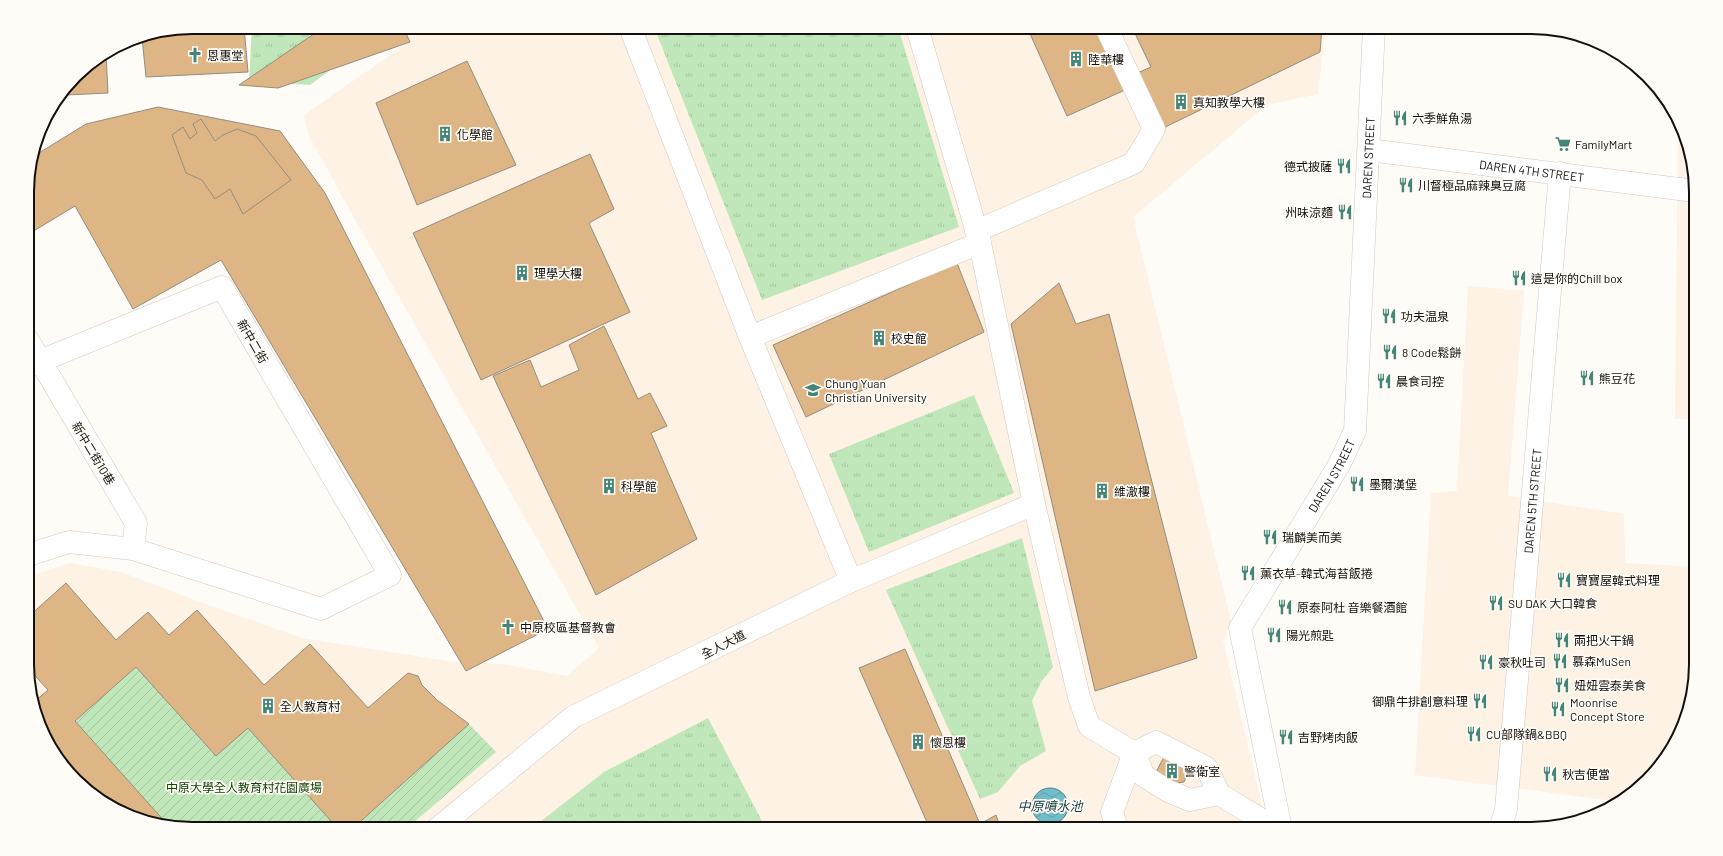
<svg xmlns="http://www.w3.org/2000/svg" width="1723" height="856" viewBox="0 0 1723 856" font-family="Barlow,'Noto Sans TC',sans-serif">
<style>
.built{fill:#fdf2e4}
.grass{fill:url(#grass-tufts)}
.garden{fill:url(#garden-furrows)}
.water{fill:url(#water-waves);stroke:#538990}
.building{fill:#deb686;stroke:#948c81}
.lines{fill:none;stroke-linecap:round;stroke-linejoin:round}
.minor-casing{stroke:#d2c8be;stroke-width:23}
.minor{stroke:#fff;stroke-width:22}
.labels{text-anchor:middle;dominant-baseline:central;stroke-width:3.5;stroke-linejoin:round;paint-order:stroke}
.poi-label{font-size:12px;fill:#13100d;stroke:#fffbf6;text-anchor:start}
.street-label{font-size:12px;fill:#13100d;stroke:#fffbf6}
.park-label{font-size:12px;fill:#104503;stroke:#fffbf6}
.water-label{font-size:13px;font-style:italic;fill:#153b40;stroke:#fffbf6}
.rim{fill:none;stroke:#13100d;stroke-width:2}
</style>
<defs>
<pattern id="grass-tufts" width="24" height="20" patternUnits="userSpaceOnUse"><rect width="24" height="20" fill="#c0e7b9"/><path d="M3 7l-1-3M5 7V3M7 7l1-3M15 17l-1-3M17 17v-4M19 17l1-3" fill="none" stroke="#a4c59e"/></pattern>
<pattern id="garden-furrows" width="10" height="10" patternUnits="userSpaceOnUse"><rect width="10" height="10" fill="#c0e7b9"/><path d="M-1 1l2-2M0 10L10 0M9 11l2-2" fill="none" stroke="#a4c59e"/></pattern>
<pattern id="water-waves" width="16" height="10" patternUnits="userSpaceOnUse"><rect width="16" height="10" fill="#6fbdc8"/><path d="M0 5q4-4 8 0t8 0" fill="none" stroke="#5fa1ab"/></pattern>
</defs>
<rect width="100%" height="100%" fill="#fffbf6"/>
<path class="built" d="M403,27h923l-8,67 -51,11 -134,112 98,404 -8,19 40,171 -7,18h-1064l-73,-17 -58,-48 -22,-37 -11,-41v-109l41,-14 52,9 87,33 94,33 152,24 48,2 65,12 32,-28 -247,-434 -44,-80 -4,-19 105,-73z
M1678,127l17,43v249h-20z
M1468,286l56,5 -16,205 116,18 1,49 71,4v98l-17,72 -24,36 -33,29 -207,-27 16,-282 26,-2z"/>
<path class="grass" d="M252,27h137l-79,58 -61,-4z
M654,27h244l61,200 -197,73z
M974,395l40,98 -145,59 -40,-98z
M1022,538l31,129 -12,15 -9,19 14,50 -26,15 -22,26 -18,7 -94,-209z
M708,718l57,109 -2,2h-232l73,-57z"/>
<path class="garden" d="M136,667l80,89 32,-28 90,101h-146l-26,-6 -91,-102z
M469,724l27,28 -90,77h-54z"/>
<path class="water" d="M1032 806a18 18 0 1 1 36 0a18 18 0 1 1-36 0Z"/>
<path class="building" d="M192,27h52l4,45 -102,5 -4,-40z
M324,27h79l7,15 -132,46 -39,-3z
M1027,27h70l28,63 -58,26z
M1132,27h78l2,4 8,-4h102l-2,25 -161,78 -26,-55 18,-8z
M106,53l2,40 -41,2v-6l16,-21z
M467,61l49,104 -99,40 -41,-102z
M158,107l122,24 45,62 223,436 -82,42 -245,-411 -88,49 -58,-103 -48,29v-54l7,-25 52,-32z
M201,119l14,22 8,-6 14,-6 19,7 35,44 -48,34 -13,-25 -15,10 -13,-19 -16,-7 -14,-38 11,-8 7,12 7,-6 -4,-9z
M590,154l24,55 -25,14 41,89 -149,68 -68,-147z
M957,263l27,69 -178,85 -33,-72z
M1059,283l17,41 33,-10 88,344 -102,33 -84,-367z
M604,326l34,73 12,-6 17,33 -16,7 46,106 -101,56 -103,-219 37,-16 11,27 38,-17 -10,-25z
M66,583l50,57 32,-28 21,23 28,-25 67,75 46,-41 58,64 40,-35 10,3 4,9 15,15 32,24 -117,105h-14l-90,-101 -32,28 -80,-89 -61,54 91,102 -47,-11 -58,-48 -22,-37 -6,-24 15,-13 -20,-22v-51z
M905,649l75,175 16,-9 5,14h-71l-71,-161z
M1164,757l22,13 1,5 -3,7 -7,1 -21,-11z"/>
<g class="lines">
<defs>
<g id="minor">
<path d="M630,27l120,310 101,244"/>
<path d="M917,27l63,216 54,261 45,193 10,29 45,27 10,23 24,15 22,9 29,-6"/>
<path id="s1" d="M1369,150l326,41"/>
<path d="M976,231l158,-68 20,-34 -48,-102"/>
<path d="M750,337l230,-94"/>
<path d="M28,340l108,183 -3,26"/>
<path d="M28,366l194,-79 168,288 -69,34 -188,-60 -64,-7 -41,13"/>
<path d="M1219,794l58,35"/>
<path d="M437,829l136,-112 278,-136 183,-77"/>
<path d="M1117,829l-5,-17 22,-59 22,-11 51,26 12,26"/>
<path id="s2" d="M1281,829l-41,-201 99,-163 16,-34 19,-404"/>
<path id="s3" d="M1500,829l6,-20 54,-636"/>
</g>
</defs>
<use href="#minor" class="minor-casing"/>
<use href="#minor" class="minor"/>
</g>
<defs>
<symbol id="church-bare" viewBox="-9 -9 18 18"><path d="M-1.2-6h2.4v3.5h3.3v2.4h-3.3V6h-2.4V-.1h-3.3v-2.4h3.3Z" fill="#438577" stroke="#fffbf6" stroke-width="2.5" paint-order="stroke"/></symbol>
<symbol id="building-bare" viewBox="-9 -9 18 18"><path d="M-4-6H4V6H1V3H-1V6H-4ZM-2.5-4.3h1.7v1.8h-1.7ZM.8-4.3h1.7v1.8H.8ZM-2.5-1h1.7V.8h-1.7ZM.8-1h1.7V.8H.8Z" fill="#438577" stroke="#fffbf6" stroke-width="2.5" paint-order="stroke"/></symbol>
<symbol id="restaurant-bare" viewBox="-9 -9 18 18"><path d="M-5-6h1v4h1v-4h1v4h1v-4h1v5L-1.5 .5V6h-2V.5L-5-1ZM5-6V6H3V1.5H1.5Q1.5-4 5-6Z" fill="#438577" stroke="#fffbf6" stroke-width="2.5" paint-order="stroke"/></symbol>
<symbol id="supermarket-bare" viewBox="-9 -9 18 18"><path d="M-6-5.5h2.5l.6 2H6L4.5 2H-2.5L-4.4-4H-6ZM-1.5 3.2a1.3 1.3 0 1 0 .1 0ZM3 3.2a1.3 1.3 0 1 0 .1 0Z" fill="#438577" stroke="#fffbf6" stroke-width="2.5" paint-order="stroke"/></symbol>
<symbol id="university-bare" viewBox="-9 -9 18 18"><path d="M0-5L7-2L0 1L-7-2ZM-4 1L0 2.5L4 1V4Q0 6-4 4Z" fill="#438577" stroke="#fffbf6" stroke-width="2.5" paint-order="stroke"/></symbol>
</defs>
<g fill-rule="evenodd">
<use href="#church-bare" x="184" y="44" width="22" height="22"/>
<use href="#building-bare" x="1065" y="48" width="22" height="22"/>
<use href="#building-bare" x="1170" y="91" width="22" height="22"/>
<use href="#restaurant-bare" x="1389" y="107" width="22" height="22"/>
<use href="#building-bare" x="434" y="123" width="22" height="22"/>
<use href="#supermarket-bare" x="1552" y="133" width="22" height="22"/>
<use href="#restaurant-bare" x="1333" y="155" width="22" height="22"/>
<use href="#restaurant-bare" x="1395" y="174" width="22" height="22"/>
<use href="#restaurant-bare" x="1334" y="201" width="22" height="22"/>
<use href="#building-bare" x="511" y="262" width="22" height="22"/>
<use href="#restaurant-bare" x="1508" y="267" width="22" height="22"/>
<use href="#restaurant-bare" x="1378" y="305" width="22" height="22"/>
<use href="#building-bare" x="868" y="327" width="22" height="22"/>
<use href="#restaurant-bare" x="1379" y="341" width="22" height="22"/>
<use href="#restaurant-bare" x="1576" y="367" width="22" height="22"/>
<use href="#restaurant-bare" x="1373" y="370" width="22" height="22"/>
<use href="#university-bare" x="802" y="379" width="22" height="22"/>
<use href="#restaurant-bare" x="1346" y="473" width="22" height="22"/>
<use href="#building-bare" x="598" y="475" width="22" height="22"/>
<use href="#building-bare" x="1091" y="480" width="22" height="22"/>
<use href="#restaurant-bare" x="1259" y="526" width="22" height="22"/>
<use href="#restaurant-bare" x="1237" y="562" width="22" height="22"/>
<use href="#restaurant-bare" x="1553" y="569" width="22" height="22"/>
<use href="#restaurant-bare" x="1485" y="592" width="22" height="22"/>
<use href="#restaurant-bare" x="1274" y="596" width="22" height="22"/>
<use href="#church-bare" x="497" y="616" width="22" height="22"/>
<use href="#restaurant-bare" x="1263" y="624" width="22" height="22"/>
<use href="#restaurant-bare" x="1551" y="629" width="22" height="22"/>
<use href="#restaurant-bare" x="1549" y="650" width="22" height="22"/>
<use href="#restaurant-bare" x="1475" y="651" width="22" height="22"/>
<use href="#restaurant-bare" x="1551" y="674" width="22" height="22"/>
<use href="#restaurant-bare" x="1469" y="690" width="22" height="22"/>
<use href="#building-bare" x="257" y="695" width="22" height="22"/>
<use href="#restaurant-bare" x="1547" y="698" width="22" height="22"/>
<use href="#restaurant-bare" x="1463" y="723" width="22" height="22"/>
<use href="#restaurant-bare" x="1275" y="726" width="22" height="22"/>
<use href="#building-bare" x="907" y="731" width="22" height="22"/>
<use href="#building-bare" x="1161" y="760" width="22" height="22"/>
<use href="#restaurant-bare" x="1539" y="763" width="22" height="22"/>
</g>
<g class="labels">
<g class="poi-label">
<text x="207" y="55">恩惠堂</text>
<text x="1088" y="59">陸華樓</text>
<text x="1193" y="102">真知教學大樓</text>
<text x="1412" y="118">六季鮮魚湯</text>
<text x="457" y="134">化學館</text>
<text x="1575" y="144">FamilyMart</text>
<text x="1332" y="166" text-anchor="end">德式披薩</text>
<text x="1418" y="185">川督極品麻辣臭豆腐</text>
<text x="1333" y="212" text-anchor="end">州味涼麵</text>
<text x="534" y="273">理學大樓</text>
<text x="1531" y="278">這是你的Chill box</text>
<text x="1401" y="316">功夫温泉</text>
<text x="891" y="338">校史館</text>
<text x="1402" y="352">8 Code鬆餅</text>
<text x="1599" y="378">熊豆花</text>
<text x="1396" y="381">晨食司控</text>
<text x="825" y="383">Chung Yuan<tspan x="825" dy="14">Christian University</tspan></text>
<text x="1369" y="484">墨爾漢堡</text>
<text x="621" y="486">科學館</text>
<text x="1114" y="491">維澈樓</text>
<text x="1282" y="537">瑞麟美而美</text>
<text x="1260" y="573">薰衣草-韓式海苔飯捲</text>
<text x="1576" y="580">寶寶屋韓式料理</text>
<text x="1508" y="603">SU DAK 大口韓食</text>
<text x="1297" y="607">原泰阿杜 音樂餐酒館</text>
<text x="520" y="627">中原校區基督教會</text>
<text x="1286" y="635">陽光煎匙</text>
<text x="1574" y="640">兩把火干鍋</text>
<text x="1572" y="661">慕森MuSen</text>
<text x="1498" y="662">豪秋吐司</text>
<text x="1574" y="685">妞妞雲泰美食</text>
<text x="1468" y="701" text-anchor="end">御鼎牛排創意料理</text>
<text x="1570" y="702">Moonrise<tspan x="1570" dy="14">Concept Store</tspan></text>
<text x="280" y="706">全人教育村</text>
<text x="1486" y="734">CU部隊鍋&amp;BBQ</text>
<text x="1298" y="737">吉野烤肉飯</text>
<text x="930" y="742">懷恩樓</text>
<text x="1184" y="771">警衛室</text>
<text x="1562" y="774">秋吉便當</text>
</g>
<g class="street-label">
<text stroke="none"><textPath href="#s2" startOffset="707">DAREN STREET</textPath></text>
<text stroke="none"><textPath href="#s1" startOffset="164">DAREN 4TH STREET</textPath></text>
<text transform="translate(253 341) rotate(60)">新中二街</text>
<text transform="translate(94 453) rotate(59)">新中二街10巷</text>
<text stroke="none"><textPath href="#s2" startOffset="383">DAREN STREET</textPath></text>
<text stroke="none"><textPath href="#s3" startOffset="330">DAREN 5TH STREET</textPath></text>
<text transform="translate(723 644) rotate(-27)">全人大道</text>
</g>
<g class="park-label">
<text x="244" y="787">中原大學全人教育村花園廣場</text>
</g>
<g class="water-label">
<text x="1050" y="806">中原噴水池</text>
</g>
</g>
<path d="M0 0H1723V856H0ZM192 34H1531A158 158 0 0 1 1689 192V664A158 158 0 0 1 1531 822H192A158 158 0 0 1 34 664V192A158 158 0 0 1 192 34Z" fill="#fffbf6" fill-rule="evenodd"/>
<path class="rim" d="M192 34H1531A158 158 0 0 1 1689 192V664A158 158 0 0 1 1531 822H192A158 158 0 0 1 34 664V192A158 158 0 0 1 192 34Z"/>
</svg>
